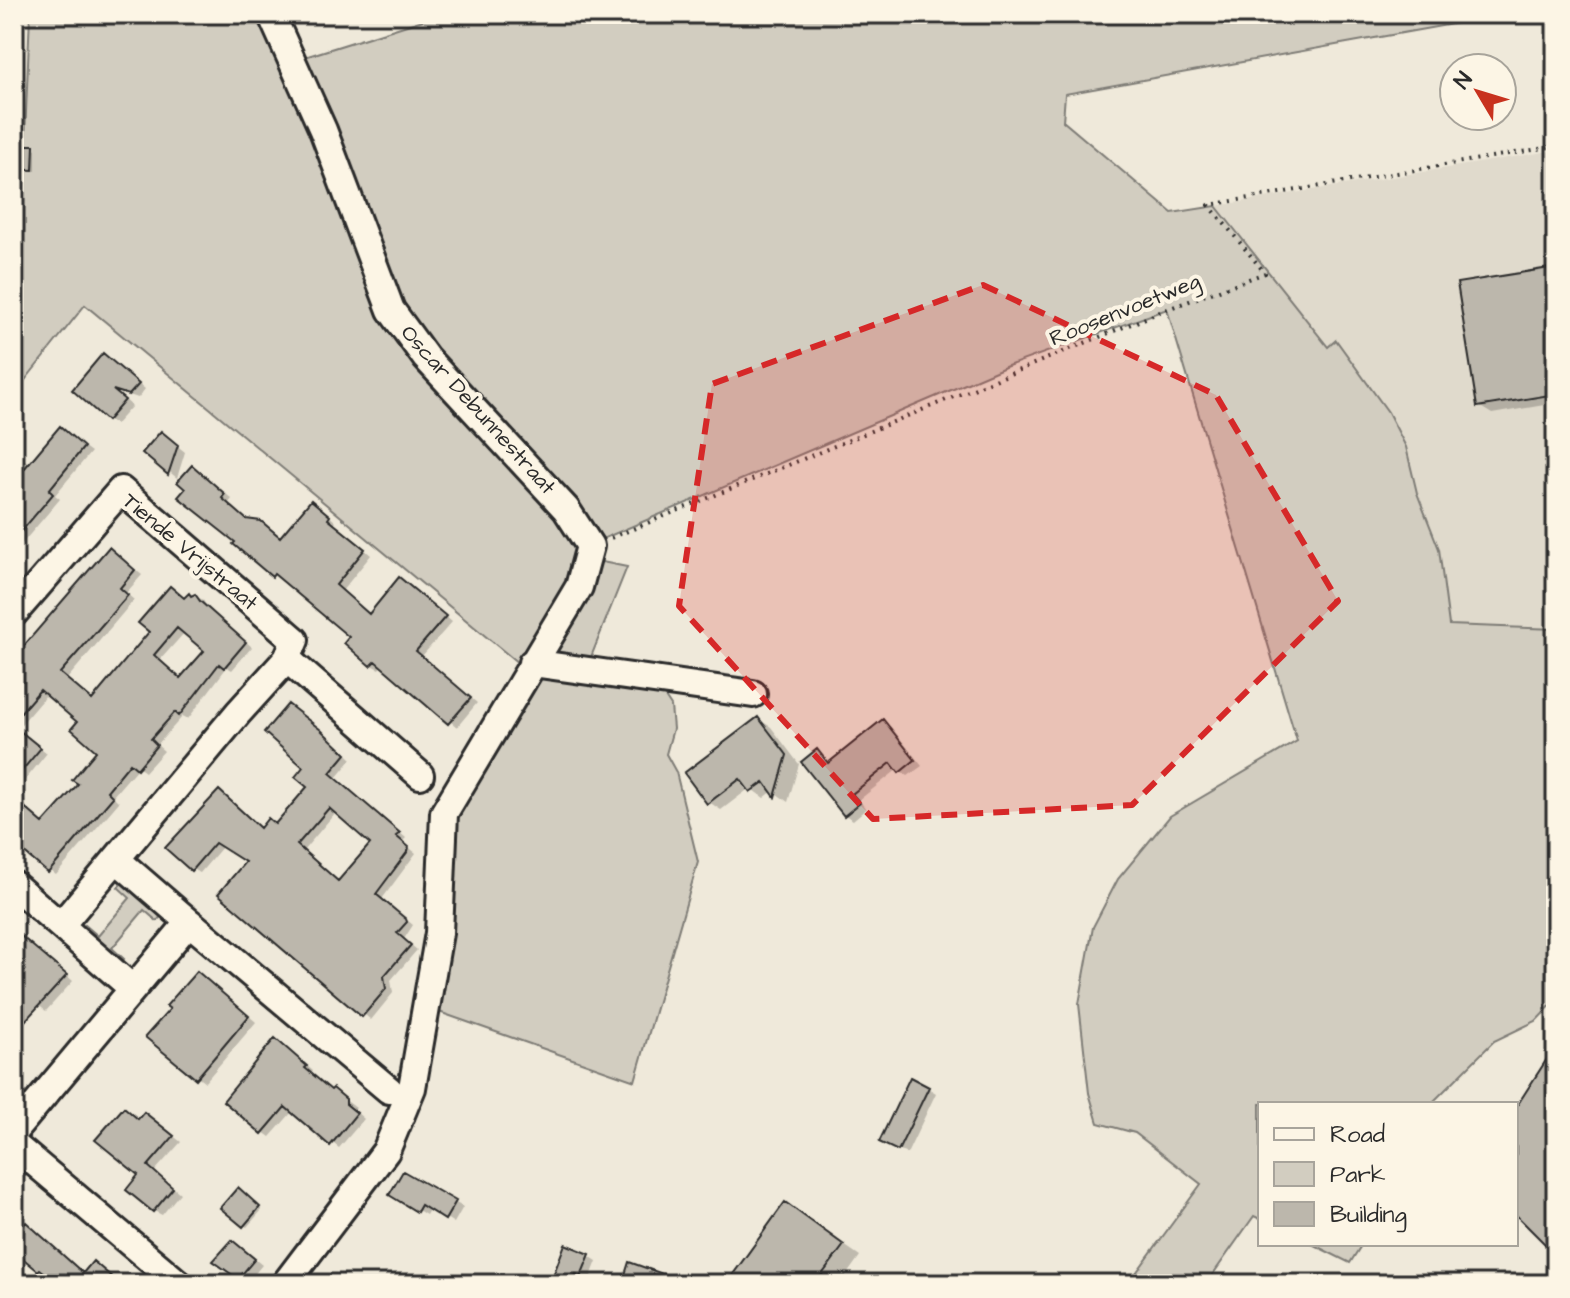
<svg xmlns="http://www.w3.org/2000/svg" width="1570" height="1298" viewBox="0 0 1570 1298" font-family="'Architects Daughter',sans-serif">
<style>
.built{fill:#e0dacc}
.green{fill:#d2cdc0;stroke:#7e7c76;stroke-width:2}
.shadow{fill:#0003;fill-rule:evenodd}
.building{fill:#bcb7ac;stroke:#2b2b2b;stroke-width:2;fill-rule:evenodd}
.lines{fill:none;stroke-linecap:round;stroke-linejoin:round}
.minor-casing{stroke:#2b2b2b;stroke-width:32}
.path{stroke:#2b2b2b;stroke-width:4;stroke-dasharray:2 6;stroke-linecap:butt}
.minor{stroke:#fcf5e5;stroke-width:26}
.marked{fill:#d62828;fill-opacity:0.2;stroke:#d62828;stroke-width:6;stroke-dasharray:16 10;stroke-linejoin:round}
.labels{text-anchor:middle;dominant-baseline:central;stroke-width:8;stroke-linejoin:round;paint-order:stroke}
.street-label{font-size:22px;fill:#2b2b2b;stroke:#fcf5e5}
</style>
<rect width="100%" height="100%" fill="#efe9da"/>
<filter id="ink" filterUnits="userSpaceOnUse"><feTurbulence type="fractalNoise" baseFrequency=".0125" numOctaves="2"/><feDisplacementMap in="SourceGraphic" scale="16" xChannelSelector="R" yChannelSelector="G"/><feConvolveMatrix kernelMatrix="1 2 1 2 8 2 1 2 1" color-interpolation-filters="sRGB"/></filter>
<g filter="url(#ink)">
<path class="built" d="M1556,150v479l-108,-4 -9,-76 -22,-56 -11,-46 -71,-107 -6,7 -113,-141z"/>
<path class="green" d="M30,14h232l124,303 180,203 14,29 -16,45 -46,69 -433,-358 -71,89v-62h3z
M442,14h1066l-443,80 -2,27 109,92 44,-7 112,141 8,-7 52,72 18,35 11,46 22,56 10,76 107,4v371l-20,21 -42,20 -63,63h-171v115l-6,-3 -48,68h-78l73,-100 -66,-51 -37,-10 -9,-30 -10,-89 14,-77 25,-48 52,-63 127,-75 -130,-432 -162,58 -405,173 -182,-207 -15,-32 -98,-244z
M597,561l30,6 -36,90 38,7 28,21 14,21 2,23 -7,25 10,18 22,90 -63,219 -196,-69 15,-188z
M123,882l39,33 -5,6 -13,-11 -32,38 12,11 -4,6 -40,-34 5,-6 13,11 32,-38 -12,-11z
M1312,1244h50l-12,19z"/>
<path class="shadow" d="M33,147l3,2v22l-21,-3z
M1556,269v134l-64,11 -13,-8z
M111,361l34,28 -7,9 -24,-8 18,16 -16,18 -8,-4z
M60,429l31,23 -36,43 5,4 -46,54v-92l4,-5 13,8z
M161,433l24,19 -8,26 -32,-26z
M200,472l32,27 -4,5 21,17 33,17 41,-28 13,12 -2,2 37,31 -29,36 28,24 37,-31 45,38 -30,34 55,47 -20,24 -75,-62 -3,4 -8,-4 -19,-28 -116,-93z
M109,549l33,26 -16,18 8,7 -67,79 26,23 58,-70 19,-44 16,11 9,-3 8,4 4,8 45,39 -20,23 -5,-3 -39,52 -5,-3 -26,29 7,6 -19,21 -7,-5 -25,29 6,6 -63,73 -42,-34v-175zM185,632l21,18 -24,29 -22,-19zM47,694l32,28 20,28 -19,34 -35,41 -30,-26 10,-12 -3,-3 25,-31 -30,-24z
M296,711l33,26 23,22 -16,19 70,60 -4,4 14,11 -34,46 31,26 -9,14 13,11 -26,30 2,13 -22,27 -150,-126 27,-33 -25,-15 -23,27 -8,-4 28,-77 42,37 14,-4 34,-39zM336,812l36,32 -33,38 -36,-31z
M758,719l13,8 28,37 -11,38 -15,-11 -9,7 -14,-10 -29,22 -12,-8z
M883,722l8,5 31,39 -14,10 -10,-7 -39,31 7,9 -13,11 -8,-5 -28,-63 14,11z
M14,930l59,51 -27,30 -32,-24z
M205,978l51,44 -51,60 -57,-45z
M283,1045l30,26 -2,3 45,34 -2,2 10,9 -25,29 -46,-37 -23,26 -7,-5z
M928,1088l8,5 -29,61 -18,-8z
M124,1109l16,11 5,-6 7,5 29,23 -27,30 26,21 -18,22 -8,-4 -13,-36z
M404,1174l59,33 -9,16 -24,-15 -4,7 -34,-21z
M241,1192l21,18 -15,17 -3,-2z
M786,1205l74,51 -20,28h-112z
M34,1230l51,44 35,10h-63l-43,-36v-8z
M240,1247l22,18 -14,17 -8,-5z
M589,1256l8,5 -7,18 -6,-2 -2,7 -19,-4z"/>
<path class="building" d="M14,145h20l-1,25 -19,-1z
M1556,267v127l-79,13 -20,-124z
M103,353l36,31 -10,11 -16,-5 12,10 -18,21 -35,-31z
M60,426l24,21 -35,43 4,4 -39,46v-79l10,8z
M161,431l17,14 -10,30 -26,-22z
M192,465l33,29 -3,4 24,21 15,2 19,16 31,-37 19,16 -2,3 37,30 -29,36 33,29 30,-37 47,39 -30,35 55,47 -23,26 -73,-63 -5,5 -26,-23 5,-6 -75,-63 -2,3 -39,-33 2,-2 -57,-45 7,-8 -8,-7z
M109,547l26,23 -15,18 8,7 -68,78 32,27 57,-68 -11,-9 32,-37 14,12 5,-5 2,3 4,-2 5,7 46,41 -22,26 -5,-4 -40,52 -4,-4 -24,27 6,6 -20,24 -7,-6 -23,28 6,6 -65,76 -34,-29v-46l29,25 35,-39 -6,-4 24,-29 -25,-22 6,-7 -37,-32 -26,30v-63zM177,628l27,23 -24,27 -26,-23z
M288,704l33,26 25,24 -16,19 70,60 -4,3 13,11 -1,4 -32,43 30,25 1,3 -10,11 14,12 -27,31 2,13 -24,28 -144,-123 27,-32 -30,-19 -24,28 -26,-23 54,-58 41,38 8,-10 7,6 32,-37 -12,-10 8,-10 -39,-35zM329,808l41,36 -32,37 -41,-36z
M758,717l29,38 -12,42 -11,-15 -14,10 -10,-13 -33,25 -23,-31z
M883,719l32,41 -16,13 -8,-10 -39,31 8,9 -16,13 -43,-54 16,-13 11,14z
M14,726l27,22 -27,32z
M14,930l53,45 -53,58z
M197,971l52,45 -53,63 -51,-42 25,-28 -4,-3z
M275,1038l32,28 -2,2 26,22 2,-2 13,11v5l11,9 -27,33 -45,-39 -23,27 -39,-33z
M1556,1045v210l-40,-40v-108z
M910,1077l19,10 -31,64 -19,-9z
M124,1107l14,12 6,-7 30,24 -26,30 25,22 -20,24 -27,-22 12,-15 -43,-35z
M403,1171l53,30 -11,19 -24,-15 -4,7 -28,-17z
M238,1187l22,20 -17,20 -23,-19z
M785,1202l59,43 -29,39h-89z
M26,1222l57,51 10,-12 27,23h-61l-19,-15 -2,2 -24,-20v-15z
M232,1240l23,19 -17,20 -25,-18z
M565,1244l25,10 -9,22 -5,-2 -4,9 -19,-7z
M629,1262l54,19 -1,3h-60z"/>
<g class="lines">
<defs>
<path id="minor" d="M271,14l52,116 68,180 35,48 140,151 24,37 -11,41 -135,226 -5,120 -27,155 -26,63 -101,133
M14,613l107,-123 174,150 -8,19 133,116
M532,663l221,31
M116,859l73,63
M14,885l118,103
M61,925l177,-212 49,-54
M14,1131l175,-209 200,168
M14,1145l165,139"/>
</defs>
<use href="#minor" class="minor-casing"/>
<path class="path" d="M611,538l554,-228 100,-37 -56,-68 347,-59"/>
<use href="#minor" class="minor"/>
</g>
</g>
<path class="marked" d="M983,285l233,110 122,206 -206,204 -259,14 -194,-213 33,-222z"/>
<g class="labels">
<g class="street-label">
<text transform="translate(1125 310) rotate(-22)">Roosenvoetweg</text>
<text transform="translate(478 410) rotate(48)">Oscar Debunnestraat</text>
<text transform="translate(190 552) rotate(40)">Tiende Vrijstraat</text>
</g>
</g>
<rect width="1570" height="1298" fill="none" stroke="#fcf5e5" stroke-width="48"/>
<rect x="24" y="24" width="1522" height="1250" fill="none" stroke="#2b2b2b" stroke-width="3" filter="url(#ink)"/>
<rect x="1258" y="1102" width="260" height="144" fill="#fcf5e5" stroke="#a8a49b" stroke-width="2"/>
<rect x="1274" y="1128" width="40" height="12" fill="#fcf5e5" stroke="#a8a49b" stroke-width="2"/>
<text x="1330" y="1142" font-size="24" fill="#2b2b2b">Road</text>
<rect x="1274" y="1162" width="40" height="24" fill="#d2cdc0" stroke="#a8a49b" stroke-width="2"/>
<text x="1330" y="1182" font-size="24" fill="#2b2b2b">Park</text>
<rect x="1274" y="1202" width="40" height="24" fill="#bcb7ac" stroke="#a8a49b" stroke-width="2"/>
<text x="1330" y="1222" font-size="24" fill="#2b2b2b">Building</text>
<g transform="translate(1478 92) rotate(308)"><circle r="38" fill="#fcf5e5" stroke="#a8a49b" stroke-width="2"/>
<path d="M0-6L14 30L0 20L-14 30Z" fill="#c8321e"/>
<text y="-12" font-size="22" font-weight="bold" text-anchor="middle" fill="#2b2b2b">N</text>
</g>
</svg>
